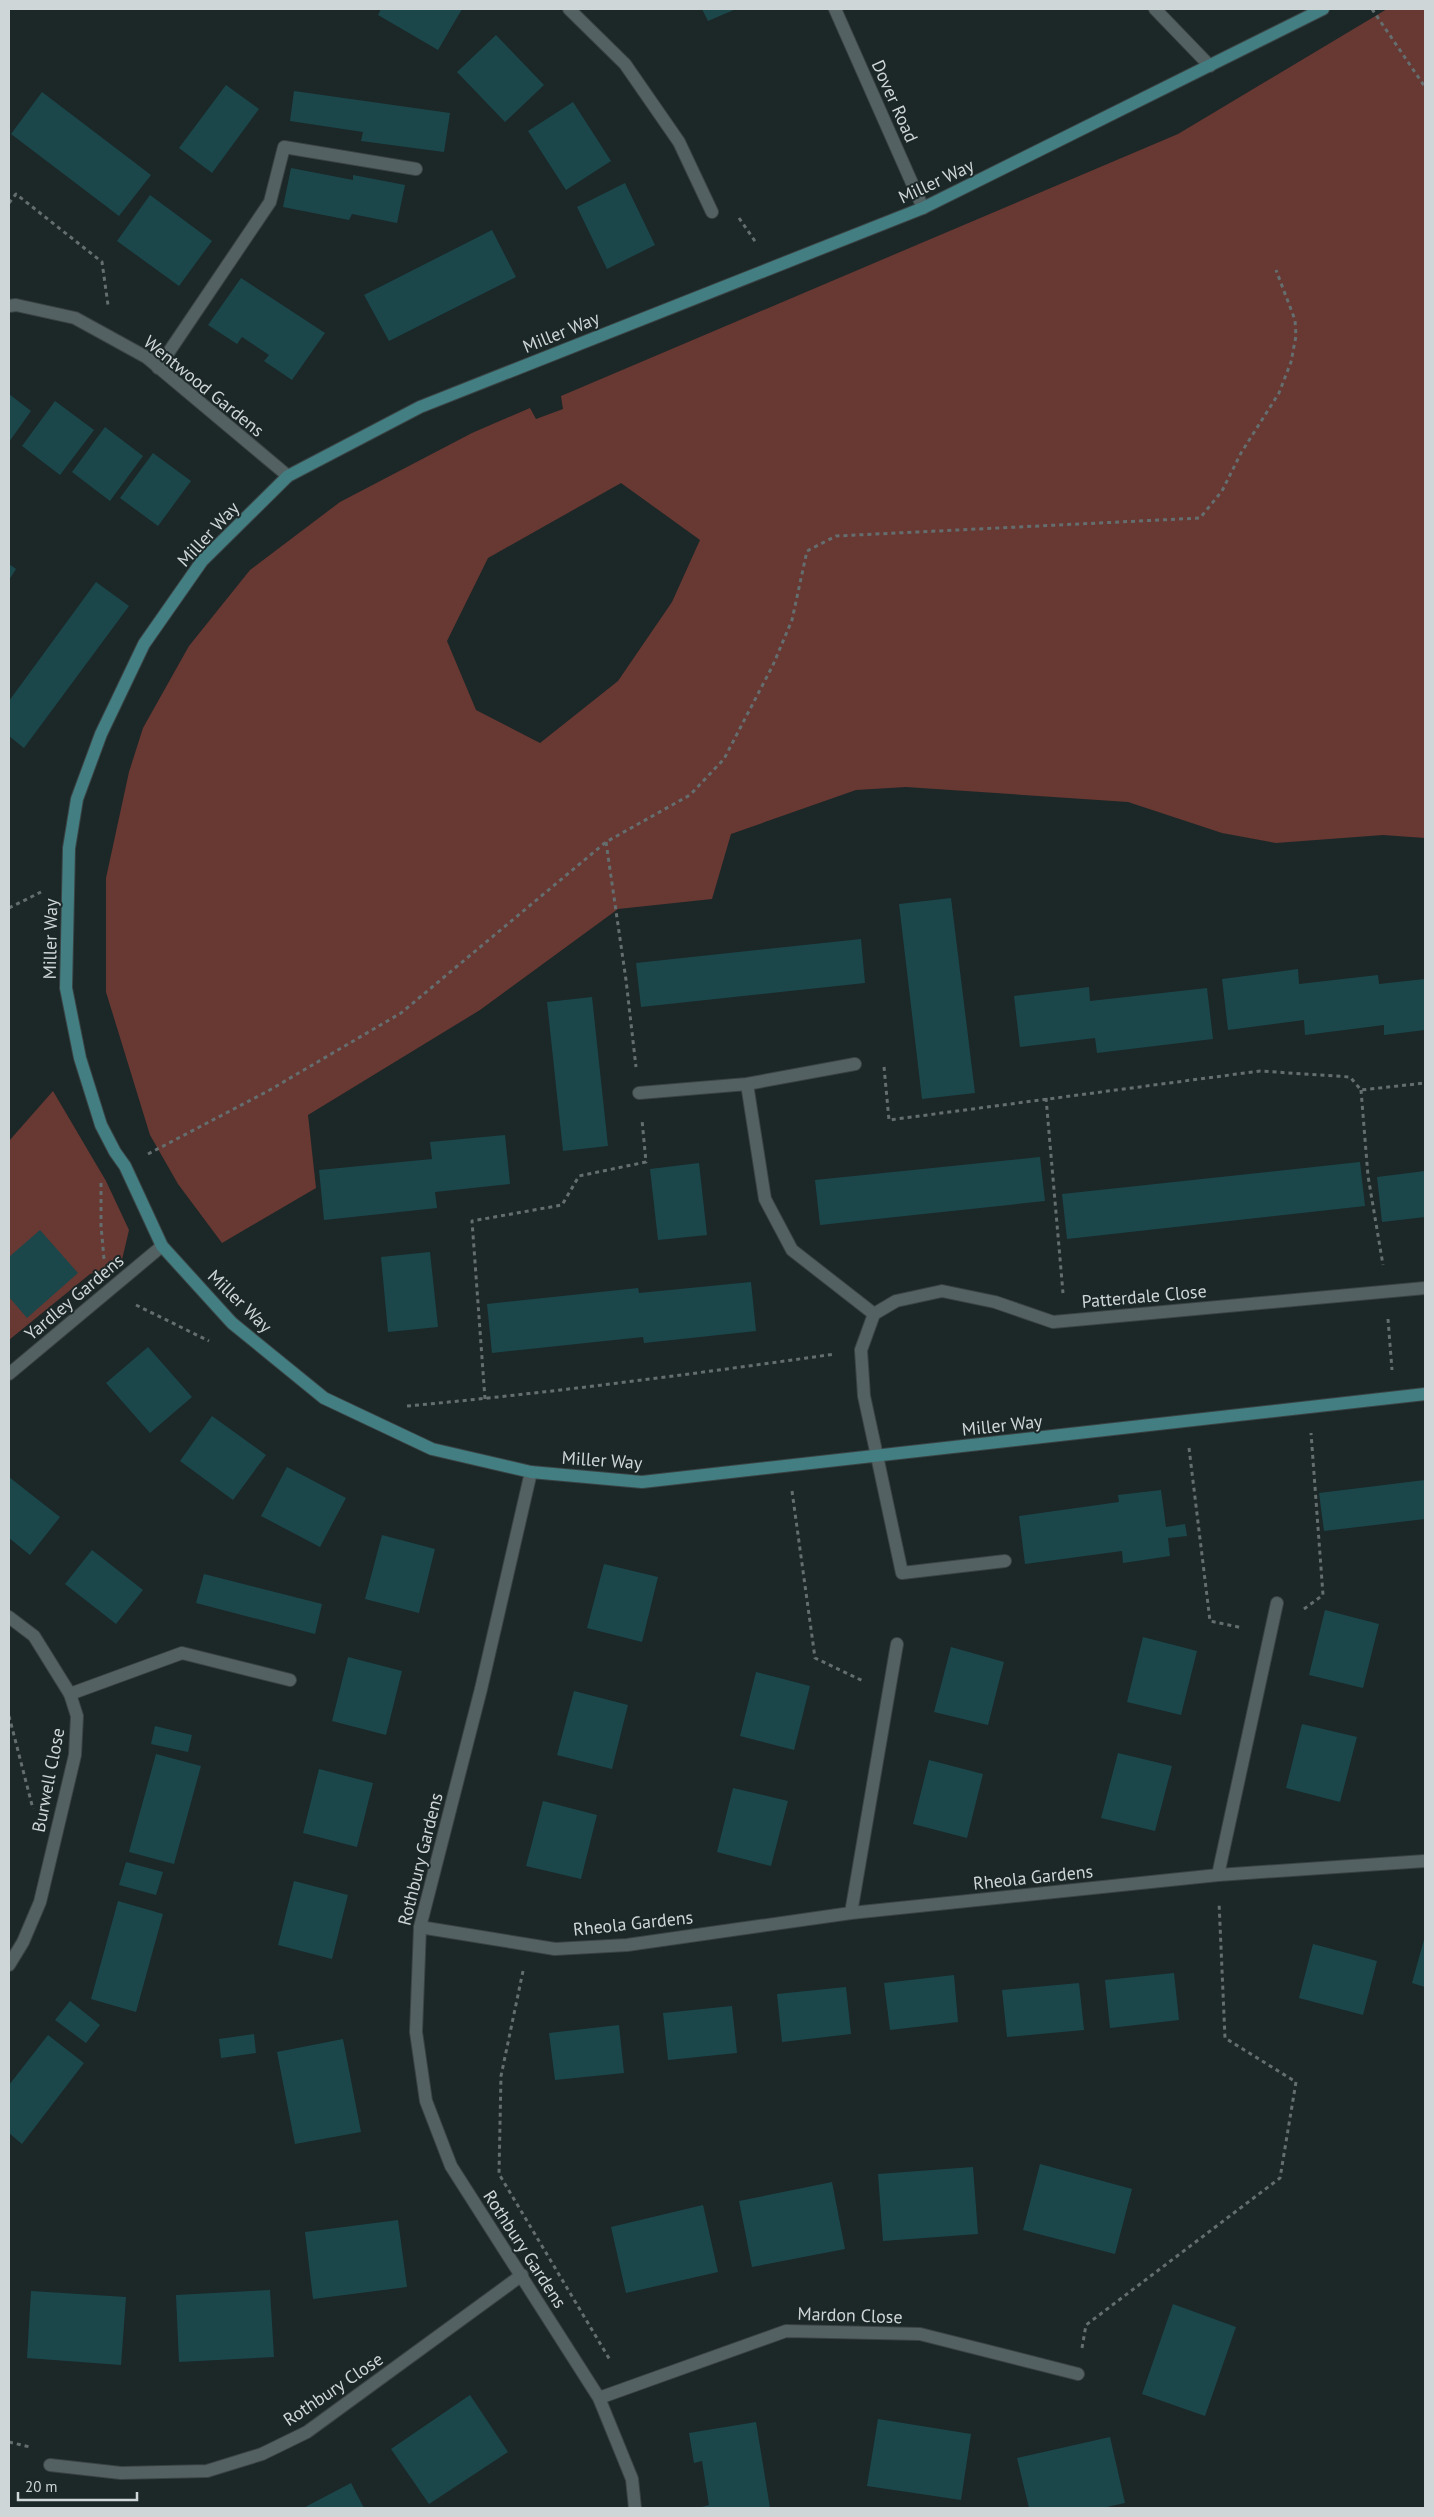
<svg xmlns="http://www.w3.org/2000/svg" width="1434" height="2517" viewBox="0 0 1434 2517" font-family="'PT Sans',sans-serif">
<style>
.green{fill:#683832;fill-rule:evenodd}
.building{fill:#1b474b}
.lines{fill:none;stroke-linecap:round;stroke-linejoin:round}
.lane-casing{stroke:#3a4344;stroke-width:14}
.street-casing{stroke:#3a4344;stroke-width:14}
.secondary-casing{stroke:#3a4344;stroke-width:14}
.path{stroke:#656e6f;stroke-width:3;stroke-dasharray:4 4;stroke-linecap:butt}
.lane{stroke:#546162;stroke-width:12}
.street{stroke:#546162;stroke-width:12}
.secondary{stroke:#427e82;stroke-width:12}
.labels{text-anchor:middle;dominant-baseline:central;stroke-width:4;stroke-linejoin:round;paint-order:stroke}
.street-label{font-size:18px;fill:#cfd6d7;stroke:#1c2728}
</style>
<rect width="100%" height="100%" fill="#1c2728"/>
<path class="green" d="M1387,9h38v829l-42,-3 -107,8 -54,-10 -94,-31 -222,-15 -50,3 -125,44 -19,65 -94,10 -138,101 -172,105 8,73 -94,55 -44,-59 -28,-49 -44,-143v-114l23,-106 14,-44 46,-82 61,-76 90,-68 132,-69 58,-25 6,11 27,-10 -2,-13 617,-262zM621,483l79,57 -28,62 -54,79 -78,62 -64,-33 -29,-69 41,-83z
M53,1091l53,90 23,49 -8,34 -31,10 -81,66v-199z"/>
<path class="building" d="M381,9h81l-24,41 -60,-35z
M702,9h34l-28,12z
M496,35l48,50 -39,37 -48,-50z
M226,85l33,24 -47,64 -33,-25z
M294,91l156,22 -6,39 -83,-11 2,-9 -73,-11z
M42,92l109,83 -32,41 -108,-82z
M573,102l38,59 -45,29 -38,-59z
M291,168l62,12v-5l52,10 -8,38 -45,-9 -3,6 -66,-13z
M625,183l30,62 -48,24 -30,-62z
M150,195l62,46 -33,45 -62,-45z
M492,230l24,47 -127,64 -25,-46z
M241,278l84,55 -33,47 -28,-19 5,-6 -27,-18 -5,7 -29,-19z
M9,394l22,17 -22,31z
M55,401l39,29 -34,45 -38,-29z
M105,427l38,29 -33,45 -38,-29z
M153,453l38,28 -33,45 -38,-28z
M9,564l7,5 -7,11z
M96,582l33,24 -105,142 -15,-12v-35z
M951,898l24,195 -53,6 -23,-195z
M861,939l4,44 -224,24 -5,-44z
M1298,969l1,15 79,-9 1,9 46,-5v51l-41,5v-10l-79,10 -1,-15 -76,10 -6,-51z
M1089,987l1,14 117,-13 6,51 -116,14 -2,-15 -75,9 -6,-51z
M592,997l16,149 -45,5 -16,-149z
M505,1135l5,49 -75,8 2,16 -113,12 -5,-50 113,-11 -2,-17z
M1040,1157l5,44 -225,24 -5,-45z
M1360,1162l5,44 -298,33 -5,-45z
M699,1163l8,72 -49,5 -8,-71z
M1425,1171v46l-43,5 -5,-45z
M40,1230l38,43 -51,45 -18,-21v-40z
M430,1252l8,75 -50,5 -7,-75z
M751,1282l5,49 -112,12 -1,-6 -151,16 -5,-49 151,-16 1,5z
M148,1347l44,50 -42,36 -44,-50z
M212,1416l54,39 -33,45 -53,-39z
M287,1467l59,31 -26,49 -59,-31z
M9,1477l51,40 -30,38 -21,-17z
M1425,1480v39l-101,12 -5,-38z
M1161,1490l5,37 19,-3 2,12 -19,2 2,18 -47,7 -1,-12 -97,13 -6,-48 100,-14 -1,-7z
M382,1535l53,14 -16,64 -54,-14z
M92,1550l51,40 -27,34 -51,-40z
M604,1564l54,13 -16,65 -55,-14z
M204,1574l118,30 -7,30 -119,-31z
M1325,1610l54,14 -16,64 -54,-13z
M1143,1637l54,14 -16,64 -54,-13z
M951,1647l53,15 -16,63 -54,-13z
M348,1657l54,14 -16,64 -54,-14z
M756,1672l54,14 -16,64 -54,-14z
M574,1691l54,14 -16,64 -55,-14z
M1302,1724l55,13 -17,65 -54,-14z
M155,1726l37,9 -4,17 -37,-8z
M1118,1753l54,13 -17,65 -54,-13z
M156,1754l45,12 -27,98 -45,-12z
M929,1760l54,14 -16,64 -54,-14z
M319,1769l54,14 -16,64 -54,-14z
M733,1788l55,13 -17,65 -54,-14z
M543,1801l54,14 -16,64 -55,-13z
M126,1862l37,10 -7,23 -37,-10z
M294,1881l54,14 -16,64 -54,-14z
M118,1901l45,13 -27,98 -45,-13z
M1425,1936v51l-13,-4z
M1313,1944l64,17 -14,54 -64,-17z
M1174,1973l5,47 -69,8 -5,-48z
M954,1975l4,47 -68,8 -6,-47z
M1079,1983l5,47 -77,7 -5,-47z
M846,1987l5,47 -69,8 -5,-48z
M70,2001l30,24 -14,18 -31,-23z
M732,2006l5,47 -69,7 -5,-47z
M619,2025l5,48 -69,7 -6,-47z
M254,2034l2,19 -35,5 -2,-19z
M48,2035l36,28 -62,81 -13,-11v-48z
M343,2039l18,93 -66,12 -18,-92z
M1040,2164l92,25 -17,65 -92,-24z
M973,2167l5,67 -95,7 -5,-67z
M832,2182l13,67 -93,18 -13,-66z
M703,2205l15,67 -92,21 -15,-66z
M398,2220l9,67 -94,12 -8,-67z
M270,2290l4,67 -95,5 -3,-67z
M31,2291l95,6 -5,68 -94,-7z
M1173,2304l63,23 -31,89 -63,-22z
M470,2395l38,57 -79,52 -38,-55z
M878,2419l93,15 -10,66 -94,-14z
M756,2422l14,86h-72l11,-3 -7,-44 -8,2 -5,-30z
M1110,2437l15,66 -23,5h-73l-12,-50z
M351,2483l13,25h-60l5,-3z"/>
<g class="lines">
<defs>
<path id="lane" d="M1155,9l55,57
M158,368l112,-166 14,-55 132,22
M877,1456l25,117 103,-12
M70,1694l112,-41 108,27"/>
<path id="street" d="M569,9l56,55 54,78 33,70
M835,9l88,199
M9,306l7,-1 59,13 71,39 142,119
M747,1084l18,115 27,51 82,64
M639,1093l108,-9 108,-20
M9,1374l153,-128
M877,1456l-13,-60 -3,-46 13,-36 22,-13 46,-10 53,11 58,20 372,-34
M531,1472l-50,217 -61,238 -4,105 10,69 25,65 148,232 33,81 3,29
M9,1617l25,19 36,58 7,22 -2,39 -35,147 -17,40 -14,23
M1218,1875l59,-272
M851,1913l46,-269
M420,1927l135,22 72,-4 224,-32 367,-38 207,-14
M599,2398l187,-67 134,3 158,40
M50,2465l71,8 86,-2 55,-17 45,-22 215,-157"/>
<path id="secondary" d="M1323,9l-400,199 -503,199 -132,69 -86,85 -58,83 -43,90 -24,65 -8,49 -3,140 14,70 21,67 14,27 10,14 37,80 70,77 92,75 108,51 99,23 111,10 783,-88"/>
</defs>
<use href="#lane" class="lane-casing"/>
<use href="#street" class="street-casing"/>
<use href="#secondary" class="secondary-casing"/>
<path class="path" d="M1372,9l53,78
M9,203l7,-9 86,68 6,43
M739,218l18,26
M606,842l20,138 10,87
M9,908l32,-16
M884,1067l5,53 371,-49 90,6 11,13 64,-7
M1361,1090l7,86 15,89
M1046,1098l17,195
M148,1154l120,-63 133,-78 205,-171 84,-47 34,-36 49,-94 19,-45 15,-69 29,-15 364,-18 22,-27 19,-38 38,-60 12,-31 5,-26 -1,-16 -19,-50
M101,1183v43l3,33
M136,1305l73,36
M1388,1319l4,51
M485,1399l-13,-178 90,-16 17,-29 67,-14 -4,-42
M407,1406c143,-13 286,-32 428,-52
M1189,1448l21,173 33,7
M792,1491l23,167 48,23
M1304,1609l19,-14 -12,-162
M9,1716l24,93
M523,1971l-22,105 -2,98 111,186
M1082,2348l4,-23 194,-147 16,-96 -71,-44 -6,-136
M9,2442l21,5"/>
<use href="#lane" class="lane"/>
<use href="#street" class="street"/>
<use href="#secondary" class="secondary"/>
</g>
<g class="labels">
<g class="street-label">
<text transform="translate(895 101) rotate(66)">Dover Road</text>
<text transform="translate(936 181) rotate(-25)">Miller Way</text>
<text transform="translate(561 332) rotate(-22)">Miller Way</text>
<text transform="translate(204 386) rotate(39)">Wentwood Gardens</text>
<text transform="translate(208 534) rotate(-47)">Miller Way</text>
<text transform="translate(50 939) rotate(-89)">Miller Way</text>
<text transform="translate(1144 1296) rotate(-5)">Patterdale Close</text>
<text transform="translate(74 1297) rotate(-40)">Yardley Gardens</text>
<text transform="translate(240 1301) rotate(44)">Miller Way</text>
<text transform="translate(1002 1425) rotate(-6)">Miller Way</text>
<text transform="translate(602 1460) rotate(4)">Miller Way</text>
<text transform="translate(48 1780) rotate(-79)">Burwell Close</text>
<text transform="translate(420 1859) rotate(-76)">Rothbury Gardens</text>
<text transform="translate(1033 1877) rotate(-6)">Rheola Gardens</text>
<text transform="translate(633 1923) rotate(-6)">Rheola Gardens</text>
<text transform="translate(525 2249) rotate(57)">Rothbury Gardens</text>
<text transform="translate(850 2315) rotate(2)">Mardon Close</text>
<text transform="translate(333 2389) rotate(-34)">Rothbury Close</text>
</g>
</g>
<rect width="1434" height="2517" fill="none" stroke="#cfd6d7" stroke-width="20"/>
<path d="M18 2492v8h119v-8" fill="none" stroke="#cfd6d7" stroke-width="2.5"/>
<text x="25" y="2492" font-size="15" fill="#cfd6d7" stroke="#1c2728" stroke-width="4" paint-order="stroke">20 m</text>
</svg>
